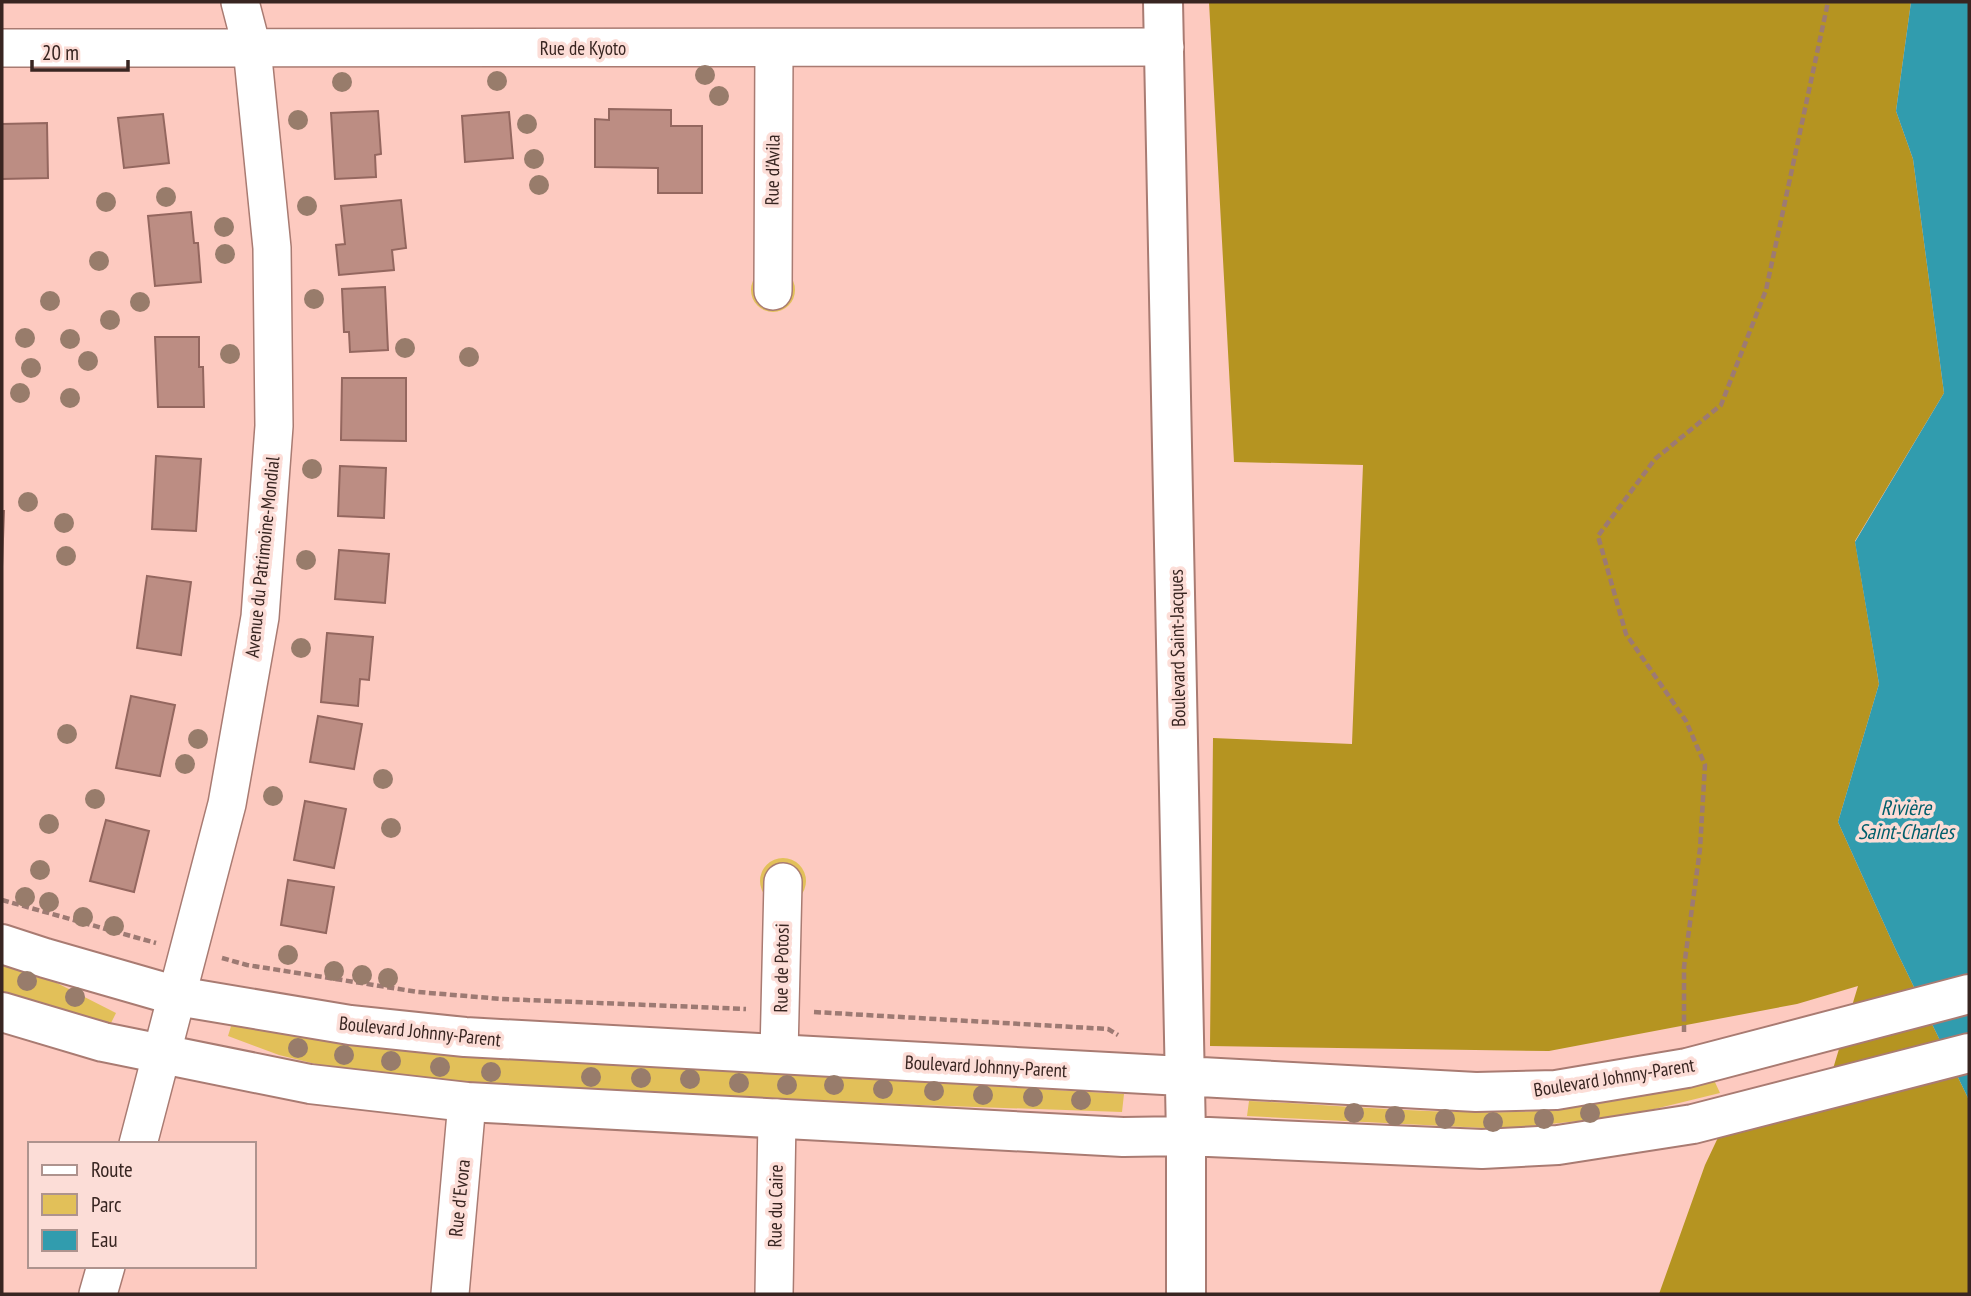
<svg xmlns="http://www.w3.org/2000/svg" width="1971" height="1296" viewBox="0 0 1971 1296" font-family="'PT Sans Narrow',sans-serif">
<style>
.green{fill:#e2c059}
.forest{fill:#b59421}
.water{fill:#319cae}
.building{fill:#bc8d83;stroke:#94675f;stroke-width:2}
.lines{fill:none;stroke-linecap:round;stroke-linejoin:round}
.minor-casing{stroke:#a97b72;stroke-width:40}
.tertiary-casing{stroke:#a97b72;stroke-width:42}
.path{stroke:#9d7a73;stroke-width:4.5;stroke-dasharray:7 3.5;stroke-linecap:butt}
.minor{stroke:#fff;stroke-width:37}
.tertiary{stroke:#fff;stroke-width:38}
.tree{fill:#987c6b}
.labels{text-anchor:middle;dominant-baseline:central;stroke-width:7;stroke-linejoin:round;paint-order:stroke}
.street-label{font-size:19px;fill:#382521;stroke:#fcddd7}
.water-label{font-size:21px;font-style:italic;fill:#005e6b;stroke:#fcddd7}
</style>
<rect width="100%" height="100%" fill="#fdcac0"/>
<path class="green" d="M751 290a22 22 0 1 1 44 0a22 22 0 1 1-44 0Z
M760 881a23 23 0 1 1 46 0a23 23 0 1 1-46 0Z
M2,963l51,18 63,32 -5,10 -109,-31z
M232,1023l195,30 697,41 -2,18 -202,-7 -432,-21 -156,-16 -53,-13 -51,-19z
M1714,1080l6,13 -94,23 -122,13 -257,-13 2,-15c88,4 177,13 266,11 67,-2 134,-17 199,-32z"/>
<path class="forest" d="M1209,2h702l-15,109 17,48 31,234 -89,148 24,143 -41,138 57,126 74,152v194h-310l46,-129 18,-38 100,-25 35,-116 -61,18 -248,47 -339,-5 3,-308 139,6 11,-279 -129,-3z"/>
<path class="water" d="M1911,2h58v1098l-74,-152 -57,-126 41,-138 -24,-142 89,-149 -31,-234 -17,-48z"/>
<path class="building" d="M609,109l62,1v16h31v67h-44v-25l-63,-1v-48l14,1z
M378,111l3,43 -6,1 1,22 -41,2 -4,-66z
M509,112l4,46 -48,4 -3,-46z
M163,114l6,49 -45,5 -6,-50z
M47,123l1,55 -46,1v-55z
M401,200l5,48 -14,2 2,20 -55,5 -3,-30 9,-1 -4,-38z
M191,212l3,31h4l3,39 -46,4 -7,-70z
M385,287l3,63 -38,2 -1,-20h-5l-2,-43z
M155,337h44v30h4l1,40h-46z
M342,378h64v63l-65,-1z
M156,456l45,3 -5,72 -44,-2z
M340,466l46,2 -2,50 -46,-2z
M2,511h2l-2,56z
M339,550l50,4 -4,49 -50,-4z
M147,576l44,6 -10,73 -44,-7z
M327,633l46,4 -4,43 -9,-1 -2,27 -37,-4z
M131,696l44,9 -15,71 -44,-8z
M318,716l44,8 -8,45 -44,-7z
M305,801l41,8 -12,59 -40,-8z
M106,820l43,11 -15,61 -44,-11z
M288,880l46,7 -8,46 -45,-8z"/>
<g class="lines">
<defs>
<path id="minor" d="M2,48l1163,-1
M773,291l1,-243
M779,1054l4,-172
M138,1144l89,-340 33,-187 14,-191 -2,-178 -20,-200 -12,-46
M98,1294l8,-28
M450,1294l17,-192
M774,1294l3,-176"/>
<path id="tertiary" d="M1163,2l23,1134v158
M2,944l43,14 132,38 173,29 115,12 1011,55 80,-2 131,-22 282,-74
M2,1012l101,30 207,42 157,18 656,35 63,-1 296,13 76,-4 135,-21 276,-71"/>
</defs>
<use href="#minor" class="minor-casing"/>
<use href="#tertiary" class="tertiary-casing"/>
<path class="path" d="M2,900l154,43
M222,958l25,7 171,27 84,7 244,10
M814,1012l294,17 10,6
M1684,1032v-65l16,-118 5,-84 -19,-44 -60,-87 -28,-98 57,-77 66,-54 45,-115 62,-288"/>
<use href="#minor" class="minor"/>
<use href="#tertiary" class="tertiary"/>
</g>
<g class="tree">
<circle cx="705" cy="75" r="10"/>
<circle cx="497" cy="81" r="10"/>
<circle cx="342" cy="82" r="10"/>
<circle cx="719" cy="96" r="10"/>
<circle cx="298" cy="120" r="10"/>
<circle cx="527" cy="124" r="10"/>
<circle cx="534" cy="159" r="10"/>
<circle cx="539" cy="185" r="10"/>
<circle cx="166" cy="197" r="10"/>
<circle cx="106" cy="202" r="10"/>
<circle cx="307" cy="206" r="10"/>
<circle cx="224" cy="227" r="10"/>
<circle cx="225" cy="254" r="10"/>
<circle cx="99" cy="261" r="10"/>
<circle cx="314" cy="299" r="10"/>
<circle cx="50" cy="301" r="10"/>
<circle cx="140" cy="302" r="10"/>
<circle cx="110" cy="320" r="10"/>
<circle cx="25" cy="338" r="10"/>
<circle cx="70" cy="339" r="10"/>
<circle cx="405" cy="348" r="10"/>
<circle cx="230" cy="354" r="10"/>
<circle cx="469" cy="357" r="10"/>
<circle cx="88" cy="361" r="10"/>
<circle cx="31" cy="368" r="10"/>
<circle cx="20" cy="393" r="10"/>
<circle cx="70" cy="398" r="10"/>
<circle cx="312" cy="469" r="10"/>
<circle cx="28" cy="502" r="10"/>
<circle cx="64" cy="523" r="10"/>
<circle cx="66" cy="556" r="10"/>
<circle cx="306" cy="560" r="10"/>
<circle cx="301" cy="648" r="10"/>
<circle cx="67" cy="734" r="10"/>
<circle cx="198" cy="739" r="10"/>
<circle cx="185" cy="764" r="10"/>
<circle cx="383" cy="779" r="10"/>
<circle cx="273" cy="796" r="10"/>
<circle cx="95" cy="799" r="10"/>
<circle cx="49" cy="824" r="10"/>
<circle cx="391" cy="828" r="10"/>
<circle cx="40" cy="870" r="10"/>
<circle cx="25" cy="897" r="10"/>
<circle cx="49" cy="902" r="10"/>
<circle cx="83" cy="917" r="10"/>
<circle cx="114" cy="926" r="10"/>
<circle cx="288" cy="955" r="10"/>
<circle cx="334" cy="971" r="10"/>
<circle cx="362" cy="975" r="10"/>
<circle cx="388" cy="978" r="10"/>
<circle cx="27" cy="981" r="10"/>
<circle cx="75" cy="997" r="10"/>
<circle cx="298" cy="1048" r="10"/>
<circle cx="344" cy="1055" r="10"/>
<circle cx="391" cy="1061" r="10"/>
<circle cx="440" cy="1067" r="10"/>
<circle cx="491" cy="1072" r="10"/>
<circle cx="591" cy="1077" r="10"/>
<circle cx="641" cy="1078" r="10"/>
<circle cx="690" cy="1079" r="10"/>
<circle cx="739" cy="1083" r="10"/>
<circle cx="787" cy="1085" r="10"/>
<circle cx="834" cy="1085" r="10"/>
<circle cx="883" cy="1089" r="10"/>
<circle cx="934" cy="1091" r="10"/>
<circle cx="983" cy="1095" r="10"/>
<circle cx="1033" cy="1097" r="10"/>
<circle cx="1081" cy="1100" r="10"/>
<circle cx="1354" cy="1113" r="10"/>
<circle cx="1590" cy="1113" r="10"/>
<circle cx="1395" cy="1116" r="10"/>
<circle cx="1445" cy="1119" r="10"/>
<circle cx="1544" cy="1119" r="10"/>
<circle cx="1493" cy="1122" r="10"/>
</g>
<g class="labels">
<g class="street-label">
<text x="583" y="48">Rue de Kyoto</text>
<text transform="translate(772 170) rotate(-89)">Rue d'Avila</text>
<text transform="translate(262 557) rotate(-84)">Avenue du Patrimoine-Mondial</text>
<text transform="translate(1177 648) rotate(-91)">Boulevard Saint-Jacques</text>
<text transform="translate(781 968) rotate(-89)">Rue de Potosi</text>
<text transform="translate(420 1031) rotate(6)">Boulevard Johnny-Parent</text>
<text transform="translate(986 1066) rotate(3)">Boulevard Johnny-Parent</text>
<text transform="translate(1614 1077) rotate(-9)">Boulevard Johnny-Parent</text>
<text transform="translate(459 1198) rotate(-84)">Rue d'Evora</text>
<text transform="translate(775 1206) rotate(-89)">Rue du Caire</text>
</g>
<g class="water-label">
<text x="1906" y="807">Rivière<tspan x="1906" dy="24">Saint-Charles</tspan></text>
</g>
</g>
<rect width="1971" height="1296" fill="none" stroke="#382521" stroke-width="7"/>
<rect x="28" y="1142" width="228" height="126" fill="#fcddd7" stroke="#ae938e" stroke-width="2"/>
<rect x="42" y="1165" width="35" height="10" fill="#ffffff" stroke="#ae938e" stroke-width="2"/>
<text x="91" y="1177" font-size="21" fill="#382521">Route</text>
<rect x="42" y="1194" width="35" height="21" fill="#e2c059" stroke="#ae938e" stroke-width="2"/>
<text x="91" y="1212" font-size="21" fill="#382521">Parc</text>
<rect x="42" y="1230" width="35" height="21" fill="#319cae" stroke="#ae938e" stroke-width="2"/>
<text x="91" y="1247" font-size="21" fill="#382521">Eau</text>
<path d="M32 60v10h96v-10" fill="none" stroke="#382521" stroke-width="3.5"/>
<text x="42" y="60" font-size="21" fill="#382521" stroke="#fcddd7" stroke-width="5" paint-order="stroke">20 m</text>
</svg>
